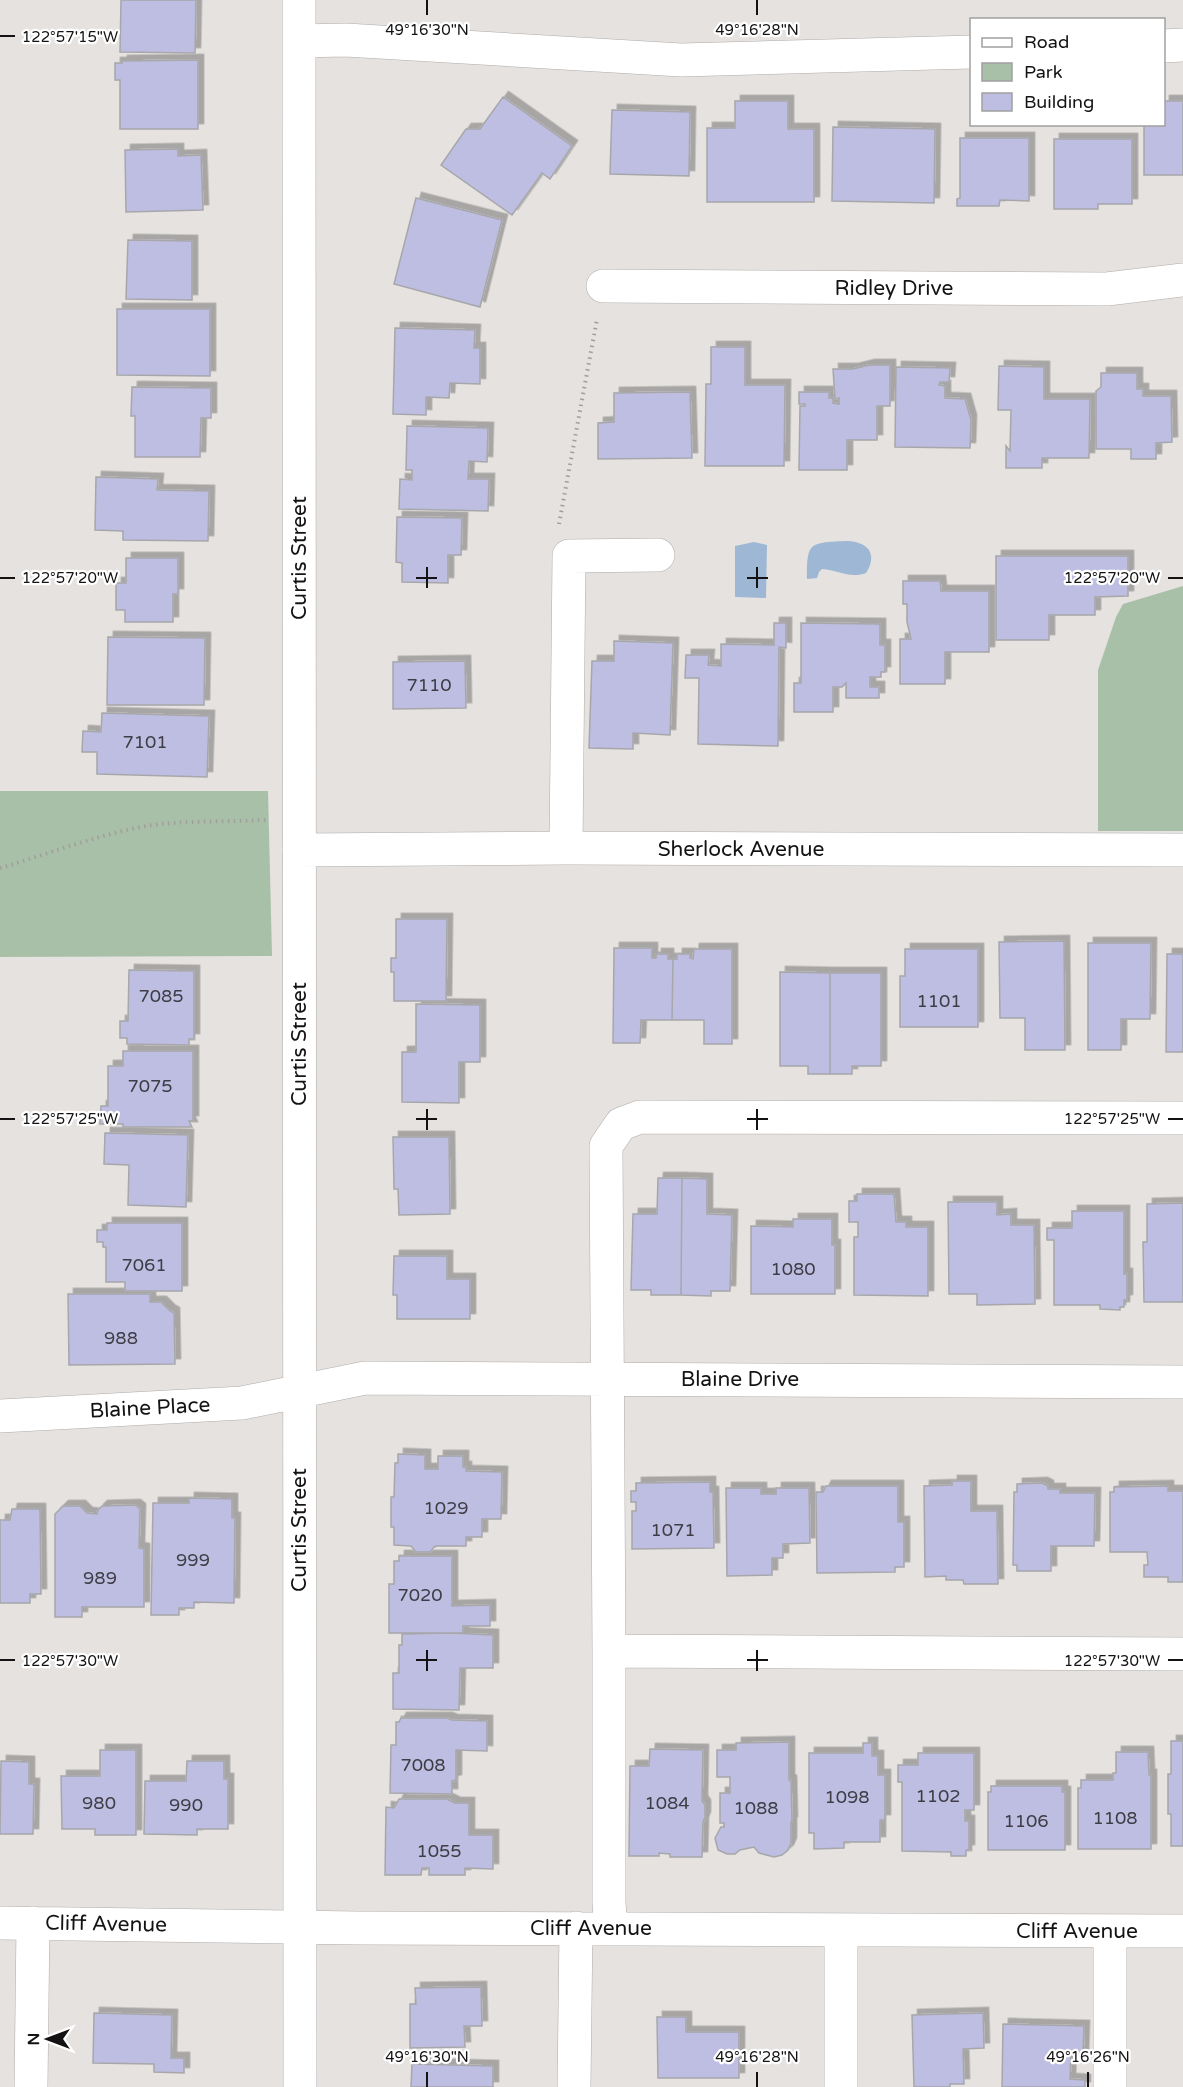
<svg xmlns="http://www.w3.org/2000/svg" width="1183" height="2087" viewBox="0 0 1183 2087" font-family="'Varela Round',sans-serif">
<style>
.green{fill:#a9c0a8}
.water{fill:#9db7d4}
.building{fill:#bebee2;stroke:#a7a7ab;stroke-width:1.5;filter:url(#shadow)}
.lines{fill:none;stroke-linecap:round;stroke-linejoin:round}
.minor-casing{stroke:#afacaa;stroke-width:34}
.path{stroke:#a19e9c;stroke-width:4;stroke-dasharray:1.5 4.5;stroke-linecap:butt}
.minor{stroke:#fff;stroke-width:33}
.ticks{fill:none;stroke:#141212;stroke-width:2}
.labels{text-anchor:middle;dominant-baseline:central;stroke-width:4.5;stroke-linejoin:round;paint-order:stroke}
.number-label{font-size:18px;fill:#3e3d46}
.street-label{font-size:21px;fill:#141212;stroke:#fff}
.ticks-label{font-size:15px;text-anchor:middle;fill:#141212;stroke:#fff;stroke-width:4.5;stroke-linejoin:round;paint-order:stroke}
</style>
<defs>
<filter id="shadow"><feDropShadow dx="5.5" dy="-5.5" stdDeviation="0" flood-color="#0004"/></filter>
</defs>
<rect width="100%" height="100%" fill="#e5e2df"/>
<path class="green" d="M1183,586v245h-85v-161l18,-53 7,-13z
M0,791h268l4,165 -272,1z"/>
<path class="water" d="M845,541c21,0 34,11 21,32 -16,6 -28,-3 -44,-4l-3,3 -2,6 -10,1c0,-37 2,-36 38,-38z
M754,542l13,3 -1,53 -31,-1v-51z"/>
<path class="building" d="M121,0h75l-1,53 -75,-1z
M198,60v69h-78v-49h-5v-17h7v-2z
M503,97l69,49 -22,33 -8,-6 -30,42 -71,-50 25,-36h14z
M735,101h53v28h26v73h-107v-74h28z
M1164,101h19v74h-39v-51h20z
M612,110l78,2 -1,64 -79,-2z
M833,127l102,2 -1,74 -102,-2z
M960,138h69v63l-29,-1 -1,6h-42v-7l3,-1z
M1054,139h78v65h-34v5h-44z
M178,149v7l23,-1 2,55 -77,2 -1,-62z
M416,198l86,22 -22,87 -86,-23z
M128,240l64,1v59l-66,-1z
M117,309h93v67l-93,-1z
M395,328l80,2 -1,18h6v36l-30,-1 -1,15 -23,-1v18l-33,-1z
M711,347h34v38h40l-1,81h-79l1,-82h5z
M869,365h21v41h-13v34h-30v30h-48l1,-64h5v-2h-6v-12h30v6h4v5l6,1v-6l-4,1 -2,-30h20z
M999,366l45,1v32h46l-1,59h-47v10h-36v-22l4,5 1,-41h-13z
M896,367l54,1 -1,14h-9l-1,3 6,1v12l20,1 6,21 -1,28 -75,-1z
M1101,373h36v16h6v7h28l1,46 -16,1v16h-25v-10h-35v-58l5,-4z
M132,387l79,1v30h-10l-1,39h-65v-41h-4z
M690,392l2,66 -94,1v-36l16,-1v-29z
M407,426l81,2 -1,34 -18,-1 -1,18h21l-1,32 -89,-2 1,-30 12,1v-10h-6z
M96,477l62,2 -1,11 52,1 -1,50 -85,-1v-9l-28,-1z
M397,517l65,1 -1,37h-13v28l-46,-1v-19l-6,-1z
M996,556h132v40l-33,1v18h-46v25h-53z
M126,558h52v36h-5v28h-48v-12h-9v-27h10z
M903,581h37l1,10h48v61h-44v32h-45v-45h11l-4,-17v-18h-4z
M774,623h12v25l-7,-1 -1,99 -80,-2 1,-66h-14l1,-23h23l-1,10 13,1v-22l53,1z
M801,623l79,1v21h5v27h-4v5h-11v10h9v11h-33v-15l-4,4h-9v25h-39v-29h7z
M108,637l97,1 -1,67h-97z
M614,641l59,2 -3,92 -37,-2v16l-44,-1 3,-87h22z
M465,661l1,47 -73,1v-47z
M102,713l107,3 -2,61 -110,-3v-22h-15l1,-21 18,1z
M396,919h51l-1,82h-52v-29h-3v-14h5z
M1064,941l1,109h-40v-32h-25l-1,-76z
M1088,943h63l-1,76h-29v31h-33z
M614,948h38v10h4v-4h12v5h5l-1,61h-31l-1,23h-27z
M694,949h38v95h-28v-24h-32l1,-61h4v-5h13v4l3,1z
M905,949h73v78h-78v-51h5z
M1167,954h16v98h-17z
M129,970l65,1v68h-5v6l-62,-1v-6h-7v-17h8z
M780,972l50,1v101h-22v-8h-28z
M830,973h51v93h-29v8h-22z
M416,1004l64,1v57h-21v41l-57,-1v-50h14z
M123,1051h70v70h-4l3,6h-69v-3h-23l1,-18h7v-40h15z
M105,1133l83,2 -2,72 -58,-2 1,-40 -25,-1z
M393,1137h56l1,77 -51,1 -1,-26h-4z
M658,1178h24l-1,117h-30v-5h-20l2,-76h24z
M682,1178l25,1v35l25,1 -2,76h-19v5l-30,-1z
M857,1194h37l2,28h10v5h22v69l-74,-1v-58h4v-15h-9v-21h8z
M948,1202h49v13l14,-1v11h23l1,79 -58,1v-11h-28z
M1183,1203v99h-39l-1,-60h4v-38z
M1072,1211h52v63h3v26h-3v7h-4v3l-20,-1v-4h-46v-65h-7v-12h25z
M793,1219h39v26h3v49h-84v-68l42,1z
M107,1223h75v68h-57v-9h-19v-35h-3v-5h-6v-12h10z
M394,1256h53v23h23v40h-73v-24h-4z
M68,1294h82v8h11l9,9 4,2 1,51 -106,1z
M398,1454l27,1v14h13v-13h25v11h3v4l36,1 -1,47h-19v18h-16v9h-31l-5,6h-14l-5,-6 -17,-1v-18h-3v-30h3l1,-34h3z
M952,1481h19v30h26l1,73h-34l-1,-4h-17v-4l-21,1 -1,-91 28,-1z
M710,1482v10h3l1,56 -82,1v-38h4v-9h-5v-11h5v-8z
M1042,1483l6,3v3h12v4h35l-1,53h-43v25h-34v-6h-4l1,-73h3v-8z
M826,1486h72v36h6v45h-9v5l-78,1 -1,-81h7z
M1168,1486v5h15v91h-15v-5h-24v-12h4l-1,-13h-37v-60h4v-5z
M726,1488h35v6h15v-6h33l1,55 -27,1v14h-11v17l-45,1z
M189,1498l43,1v19h3l-1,85 -40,-1v6h-15v7h-28l2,-112h36z
M135,1505l5,4 -1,39 5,1v58h-62v10h-27v-103l8,-8h17l7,7 10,1 1,-4 4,-4z
M12,1509h28l1,85h-11v9h-30v-83h10z
M399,1556h53v50l38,-1v21h-27v7h-74v-49h5v-23h5z
M450,1633l43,2v33h-33l-1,42 -66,-1v-36h6v-28h3v-11z
M401,1718h46l5,2 35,1v30l-31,-1v30l-4,1v13l-62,-1 1,-48h5v-23h3z
M1171,1741h12v105h-12v-32h-3v-40h3z
M789,1742v38l2,1 1,41h-1v21l-3,7 -6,5 -8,2 -15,-4 -5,-6 -14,3 -5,4h-8l-9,-4 -3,-12 6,-11h3v-4h-4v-30h10v-16h-13v-27h19v-7z
M863,1743h9v13h6v19h7v45h-5v22h-36v6l-30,1v-16h-5v-80h54z
M650,1749l53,1 -1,51 3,4v12l-2,5 -1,35h-32v-3l-11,-1v3h-30l1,-90h19z
M100,1750h36v85h-41v-6h-33l-1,-53h39z
M1116,1752h32l1,23h2v74h-73v-61h3v-8h32v-7h3z
M918,1753h56v57h-9v11h4v29h-3v6h-15v-4l-49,-1v-69h-4v-17h20z
M1,1761l28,1v22h5l-1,50h-33z
M187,1761h37v18h4v50h-31v6l-53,-1 1,-53h41z
M991,1786h71v6h3v58h-77v-58h3z
M399,1799h48l8,4h14v32h24v34l-28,-1v7h-36v-7h-7l-1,7h-36l1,-68 8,1z
M481,1987l1,39h-18l1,21 -55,1v-44h6l-1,-16z
M94,2013l78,2 -1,43h13v15l-30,-1v-8l-61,-1z
M983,2013l1,35 -21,1 1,35h-14v3h-36l-2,-72z
M657,2017h29v15h53v46h-81z
M1003,2024l81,2 -1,29 -12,-1 -1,25 15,1v7h-83z
M412,2064l81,2v21h-82z"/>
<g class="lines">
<defs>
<path id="minor" d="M299,0l1,2087
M299,41l47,-1 335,20 291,-8
M1164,46l19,-1
M603,286l504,3 76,-9
M566,848l3,-292 89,-1
M299,850l267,-2 617,2
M0,1416l242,-13 123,-25 818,4
M609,1651l574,3
M0,1923l358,5 825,3
M611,1928l-2,-25v-252l-3,-505 15,-22 19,-7 543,1
M1110,1932v155
M31,2087l2,-164
M574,2087l2,-159
M841,2087v-157"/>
</defs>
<use href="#minor" class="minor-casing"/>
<path class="path" d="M559,524l38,-205
M0,868c48,-14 97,-33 146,-42 40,-6 80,-4 120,-6"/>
<use href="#minor" class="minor"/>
</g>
<path class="ticks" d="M427,0v15M757,0v15M0,36h15M427,567v21M757,567v21M0,578h15M416,578h21M747,578h21M1168,578h15M427,1109v21M757,1109v21M0,1119h15M416,1119h21M747,1119h21M1168,1119h15M427,1650v21M757,1650v21M0,1660h15M416,1660h21M747,1660h21M1168,1660h15M427,2072v15M757,2072v15M1088,2072v15"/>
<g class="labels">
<g class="number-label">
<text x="429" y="685">7110</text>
<text x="145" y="742">7101</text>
<text x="161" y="996">7085</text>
<text x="939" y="1001">1101</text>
<text x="150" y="1086">7075</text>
<text x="144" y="1265">7061</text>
<text x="793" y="1269">1080</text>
<text x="121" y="1338">988</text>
<text x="446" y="1508">1029</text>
<text x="673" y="1530">1071</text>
<text x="193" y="1560">999</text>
<text x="100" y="1578">989</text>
<text x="420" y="1595">7020</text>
<text x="423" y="1765">7008</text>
<text x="938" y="1796">1102</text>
<text x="847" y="1797">1098</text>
<text x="99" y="1803">980</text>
<text x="667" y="1803">1084</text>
<text x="186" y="1805">990</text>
<text x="756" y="1808">1088</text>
<text x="1115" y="1818">1108</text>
<text x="1026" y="1821">1106</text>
<text x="439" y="1851">1055</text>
</g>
<g class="street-label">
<text x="894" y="288">Ridley Drive</text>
<text transform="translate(299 558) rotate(-90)">Curtis Street</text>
<text x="741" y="849">Sherlock Avenue</text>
<text transform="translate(299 1044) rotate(-90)">Curtis Street</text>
<text x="740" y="1379">Blaine Drive</text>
<text transform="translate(150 1408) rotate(-3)">Blaine Place</text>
<text transform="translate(299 1530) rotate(-90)">Curtis Street</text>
<text transform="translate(106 1924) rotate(1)">Cliff Avenue</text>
<text x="591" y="1928">Cliff Avenue</text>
<text x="1077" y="1931">Cliff Avenue</text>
</g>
</g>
<g class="ticks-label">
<text x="427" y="35">49°16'30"N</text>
<text x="757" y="35">49°16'28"N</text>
<text x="70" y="42">122°57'15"W</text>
<text x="1112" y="583">122°57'20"W</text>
<text x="70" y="583">122°57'20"W</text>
<text x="1112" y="1124">122°57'25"W</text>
<text x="70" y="1124">122°57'25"W</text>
<text x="70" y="1666">122°57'30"W</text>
<text x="1112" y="1666">122°57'30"W</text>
<text x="427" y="2062">49°16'30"N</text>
<text x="757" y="2062">49°16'28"N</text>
<text x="1088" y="2062">49°16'26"N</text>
</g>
<rect x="970" y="18" width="195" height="108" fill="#ffffff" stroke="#a1a0a0" stroke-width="1.5"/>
<rect x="982" y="38" width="30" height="9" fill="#ffffff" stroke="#a1a0a0" stroke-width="1.5"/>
<text x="1024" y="48" font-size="18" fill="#141212">Road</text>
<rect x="982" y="63" width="30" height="18" fill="#a9c0a8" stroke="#a1a0a0" stroke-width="1.5"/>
<text x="1024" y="78" font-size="18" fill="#141212">Park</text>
<rect x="982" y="93" width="30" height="18" fill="#bebee2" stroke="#a1a0a0" stroke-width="1.5"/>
<text x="1024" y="108" font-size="18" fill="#141212">Building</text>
<g transform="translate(48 2039) rotate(270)" stroke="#ffffff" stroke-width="4.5" paint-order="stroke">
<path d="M0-4.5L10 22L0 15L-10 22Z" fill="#141212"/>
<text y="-9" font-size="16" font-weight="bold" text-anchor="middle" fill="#141212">N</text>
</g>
</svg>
